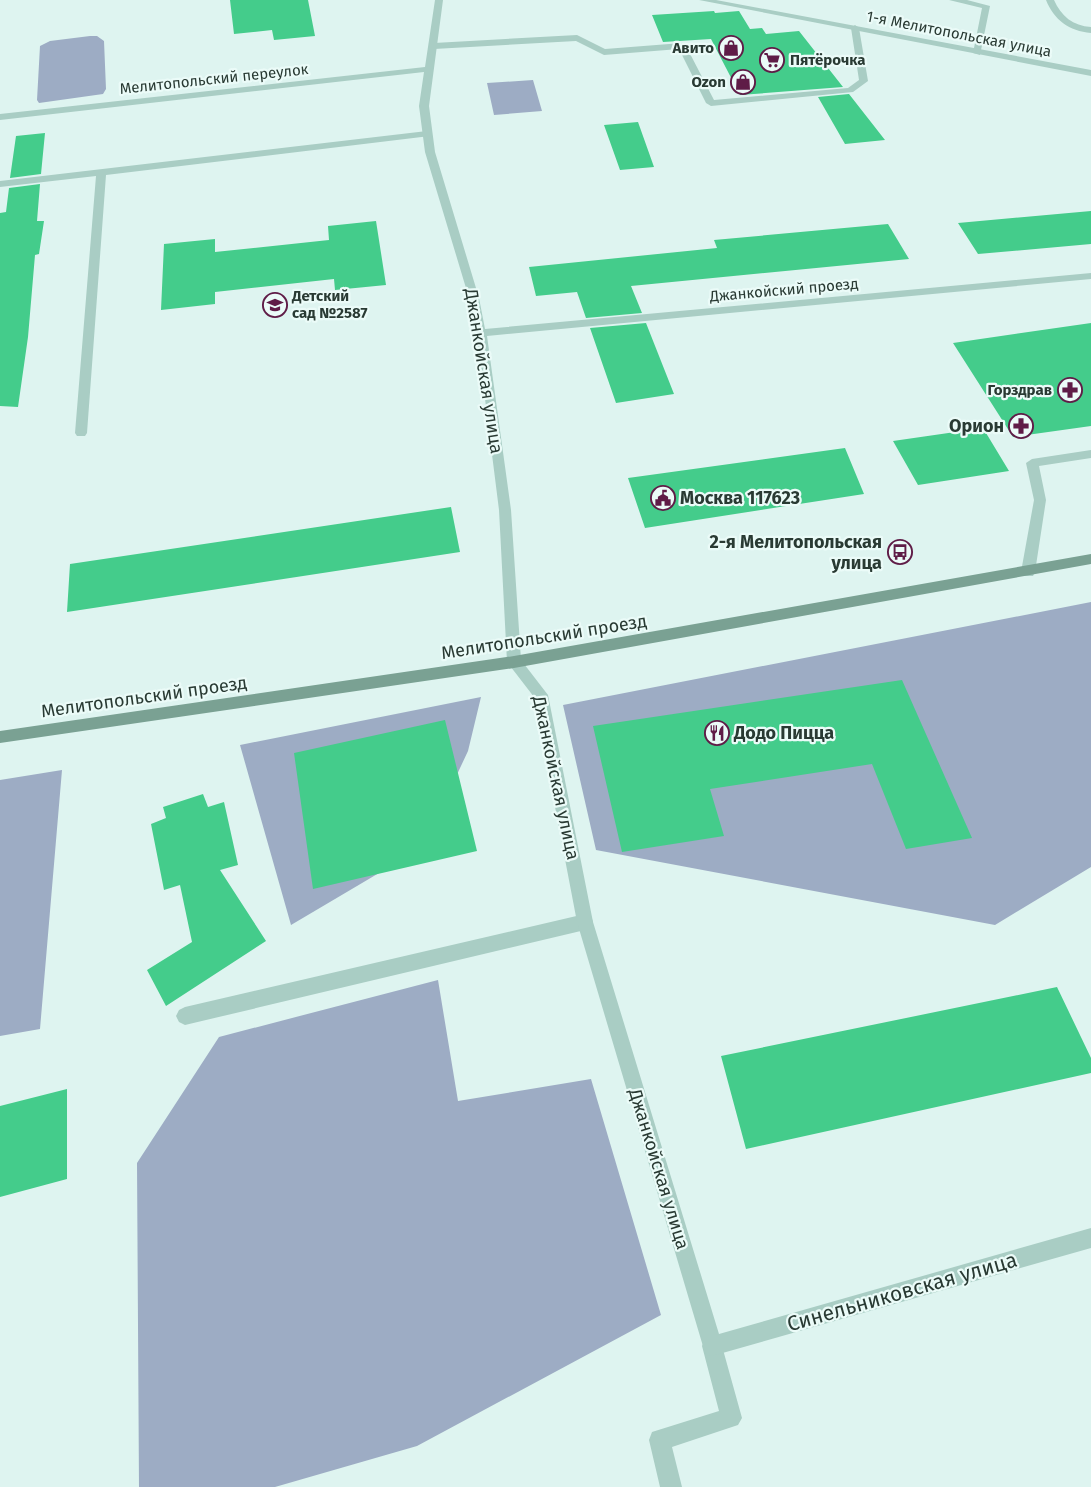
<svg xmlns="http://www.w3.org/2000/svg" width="1091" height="1487" viewBox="0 0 1091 1487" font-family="'Fira Sans',sans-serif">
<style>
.green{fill:#9dacc4}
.building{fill:#44cc8b}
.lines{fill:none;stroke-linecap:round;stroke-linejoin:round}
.lane{fill:#a9cdc4;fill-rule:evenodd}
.street{fill:#a9cdc4;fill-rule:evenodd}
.secondary{fill:#7aa193;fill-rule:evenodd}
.labels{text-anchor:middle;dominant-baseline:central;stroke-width:4.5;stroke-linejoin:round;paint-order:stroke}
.far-street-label{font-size:15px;fill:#293a33;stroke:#ebfbf8}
.far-poi-label{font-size:15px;font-weight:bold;fill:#293a33;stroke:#ebfbf8;text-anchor:end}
.street-label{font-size:18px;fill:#293a33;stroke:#ebfbf8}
.poi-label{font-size:18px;font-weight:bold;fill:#293a33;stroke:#ebfbf8;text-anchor:end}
.near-street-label{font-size:21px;fill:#293a33;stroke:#ebfbf8}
</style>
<rect width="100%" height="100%" fill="#def4f0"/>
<path class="green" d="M90,36h7l7,5 2,48 -3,5 -64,9 -2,-3 3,-54 10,-5z
M533,80l9,31 -48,4 -7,-32z
M1091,602v265l-96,58 -399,-75 -33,-145z
M481,697l-13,54 -45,96 -132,78 -51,-180z
M62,770l-22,259 -40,7v-256z
M438,980l20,121 133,-22 70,236 -244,131 -142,41h-136l-2,-324 82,-126z"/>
<path class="building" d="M230,0h78l7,36 -41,4 -2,-10 -38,4z
M714,11l1,2 24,-2 11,18 12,-1 4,6 33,-3 44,56 -103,8 -29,-56 -48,3 -11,-27z
M849,94l36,46 -40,4 -27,-47z
M638,122l16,45 -34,3 -16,-45z
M45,133l-4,41 -31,4 6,-42z
M40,184l-3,37h7l-5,33 -4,1 -7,82 -10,70 -18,-1v-193l6,-1 3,-24z
M1091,211v33l-113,10 -20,-31z
M376,221l10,64 -51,5 -1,-11 -119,13v12l-54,6 3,-66 51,-5v13l114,-12 -1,-14z
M888,224l21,35 -278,27 11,27 -56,5 -9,-26 -41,4 -7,-29 188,-19 -3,-8z
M646,323l28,71 -58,9 -26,-75z
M1091,323v103l-78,11 -60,-94z
M983,428l26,43 -91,14 -25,-44z
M845,448l19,46 -219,34 -17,-50z
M451,507l9,45 -393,60 3,-48z
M902,680l70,158 -66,11 -34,-85 -162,25 14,47 -102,16 -29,-126z
M445,720l32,131 -164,38 -19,-136z
M203,794l5,13 16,-5 14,63 -18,5 46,71 -100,65 -19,-36 45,-28 -12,-57 -16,5 -13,-66 15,-6 -3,-11z
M1057,987l34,71v15l-345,76 -25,-93z
M67,1089v90l-67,18v-91z"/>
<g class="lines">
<path class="lane" d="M949,0h18l23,6 -10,49 -7,-2 9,-45z
M1046,0h8c7,16 19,26 37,27v6c-22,-2 -37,-13 -45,-33z
M855,25l4,3 9,53 -15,11 -142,14 -5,-3 -27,-54 -75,6 -28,-14 -142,8 -4,-3 4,-3 143,-8 28,14 77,-6 4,3 28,54 134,-12 11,-8 -8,-52z
M427,131l5,3 -2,2 -324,39 -19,258 -2,3h-8l-2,-3 21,-257 -96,11v-6z
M1091,450v8l-52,8 7,34 -11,72 -2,4h-10l-2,-4 13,-72 -8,-37 6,-4z
M585,914l6,2 2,6 -2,6 -6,2 -400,95 -6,-3 -3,-6 3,-6 6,-3z
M712,1336l7,3 3,7 20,72 -4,7 -66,22 10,40h-22l-11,-47 3,-8 67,-21 -17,-65 3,-7z"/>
<path class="street" d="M435,0h8l-14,106 6,46 44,146 6,31 606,-56v6l-604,57 24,174 10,150 27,35 45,227 126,412 372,-106v20l-379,108 -7,-3 -128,-431 -43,-225 -27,-35 -8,-152 -18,-143 -12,-69 -44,-146 -6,-46 5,-34 -424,48v-6l425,-47z
M699,0h17l375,70v6z"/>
<path class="secondary" d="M1091,554v10l-577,104 -514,75v-12l514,-75z"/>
</g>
<defs>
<symbol id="shop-ring" viewBox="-11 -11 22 22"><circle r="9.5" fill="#ebfbf8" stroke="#5f1c47" stroke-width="1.5"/><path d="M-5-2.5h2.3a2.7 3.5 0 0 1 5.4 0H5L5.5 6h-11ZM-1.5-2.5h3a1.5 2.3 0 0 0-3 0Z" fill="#5f1c47"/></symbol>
<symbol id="supermarket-ring" viewBox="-11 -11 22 22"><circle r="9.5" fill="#ebfbf8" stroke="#5f1c47" stroke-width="1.5"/><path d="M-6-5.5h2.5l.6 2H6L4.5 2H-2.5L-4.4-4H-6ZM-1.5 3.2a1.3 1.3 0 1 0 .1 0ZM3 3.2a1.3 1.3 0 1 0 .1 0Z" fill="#5f1c47"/></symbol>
<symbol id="school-ring" viewBox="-11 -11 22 22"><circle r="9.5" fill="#ebfbf8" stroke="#5f1c47" stroke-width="1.5"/><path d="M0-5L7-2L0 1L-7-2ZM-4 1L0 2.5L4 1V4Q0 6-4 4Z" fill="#5f1c47"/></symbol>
<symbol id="pharmacy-ring" viewBox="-11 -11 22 22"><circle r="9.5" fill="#ebfbf8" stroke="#5f1c47" stroke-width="1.5"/><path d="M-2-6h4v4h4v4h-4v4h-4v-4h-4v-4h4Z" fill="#5f1c47"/></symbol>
<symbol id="civic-ring" viewBox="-11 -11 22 22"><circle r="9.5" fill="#ebfbf8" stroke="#5f1c47" stroke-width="1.5"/><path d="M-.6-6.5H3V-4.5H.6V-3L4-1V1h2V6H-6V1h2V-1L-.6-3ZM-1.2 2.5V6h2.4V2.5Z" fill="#5f1c47"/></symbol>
<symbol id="bus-ring" viewBox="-11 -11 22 22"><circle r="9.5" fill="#ebfbf8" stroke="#5f1c47" stroke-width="1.5"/><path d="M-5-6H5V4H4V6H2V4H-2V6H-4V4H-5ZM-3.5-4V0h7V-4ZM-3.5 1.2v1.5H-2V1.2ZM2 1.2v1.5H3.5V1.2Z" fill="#5f1c47"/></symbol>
<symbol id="restaurant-ring" viewBox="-11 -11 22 22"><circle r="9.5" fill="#ebfbf8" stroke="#5f1c47" stroke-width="1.5"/><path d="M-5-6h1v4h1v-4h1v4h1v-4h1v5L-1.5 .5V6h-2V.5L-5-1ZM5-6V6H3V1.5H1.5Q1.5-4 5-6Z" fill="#5f1c47"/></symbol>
</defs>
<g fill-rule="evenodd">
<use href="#shop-ring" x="717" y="34" width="28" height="28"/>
<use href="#supermarket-ring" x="758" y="46" width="28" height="28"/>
<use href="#shop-ring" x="729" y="68" width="28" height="28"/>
<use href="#school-ring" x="261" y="291" width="28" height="28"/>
<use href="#pharmacy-ring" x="1056" y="376" width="28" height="28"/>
<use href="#pharmacy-ring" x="1007" y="412" width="28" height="28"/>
<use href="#civic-ring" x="649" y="484" width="28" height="28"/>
<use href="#bus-ring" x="886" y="538" width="28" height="28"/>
<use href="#restaurant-ring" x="703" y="719" width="28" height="28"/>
</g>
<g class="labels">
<g class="far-street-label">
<text transform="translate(959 34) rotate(11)">1-я Мелитопольская улица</text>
<text transform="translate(214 79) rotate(-6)">Мелитопольский переулок</text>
<text transform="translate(784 290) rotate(-5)">Джанкойский проезд</text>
</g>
<g class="far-poi-label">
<text x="714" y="48">Авито</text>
<text x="790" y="60" text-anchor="start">Пятёрочка</text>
<text x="726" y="82">Ozon</text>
<text x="292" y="296" text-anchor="start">Детский<tspan x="292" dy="17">сад №2587</tspan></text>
<text x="1052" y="390">Горздрав</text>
</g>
<g class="street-label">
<text transform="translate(484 371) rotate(81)">Джанкойская улица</text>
<text transform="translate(544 637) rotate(-9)">Мелитопольский проезд</text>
<text transform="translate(144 697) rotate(-8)">Мелитопольский проезд</text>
<text transform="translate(556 778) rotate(78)">Джанкойская улица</text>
<text transform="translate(659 1169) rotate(73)">Джанкойская улица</text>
</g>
<g class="poi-label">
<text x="1004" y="426">Орион</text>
<text x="680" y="498" text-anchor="start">Москва 117623</text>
<text x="882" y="542">2-я Мелитопольская<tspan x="882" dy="21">улица</tspan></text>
<text x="734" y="733" text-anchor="start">Додо Пицца</text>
</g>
<g class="near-street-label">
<text transform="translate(902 1292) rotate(-16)">Синельниковская улица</text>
</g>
</g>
</svg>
